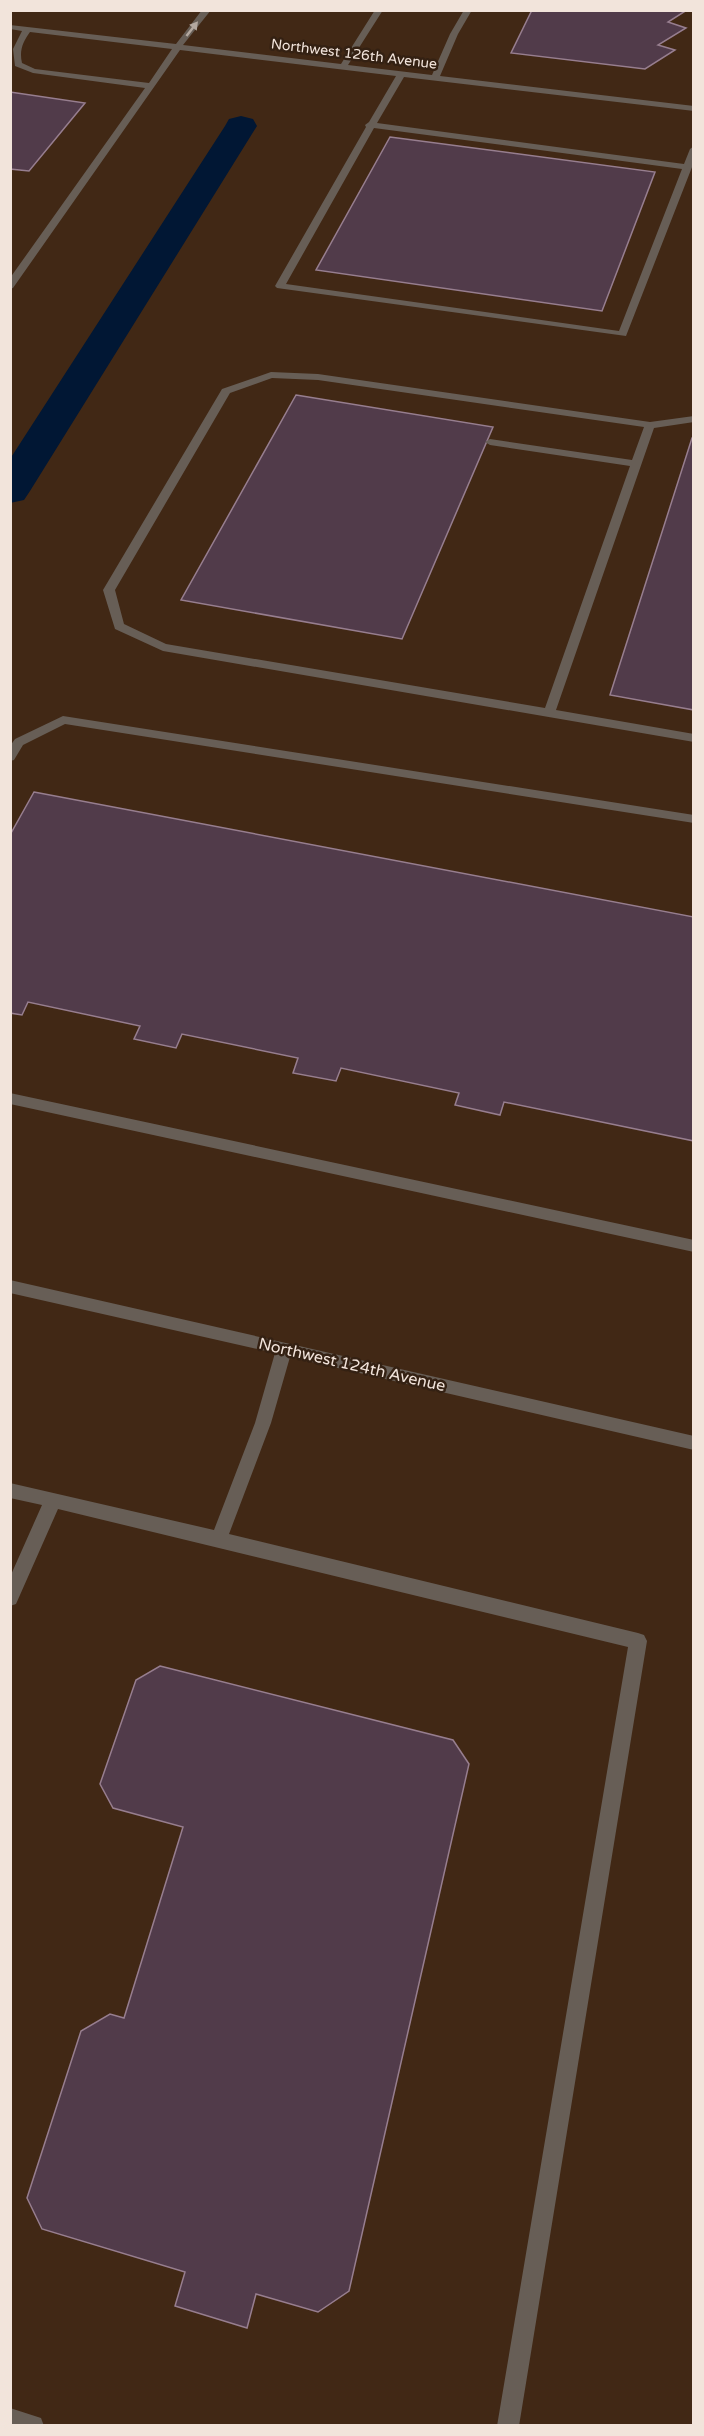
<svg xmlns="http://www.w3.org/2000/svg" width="704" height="2436" viewBox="0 0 704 2436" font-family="'Varela Round',sans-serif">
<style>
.built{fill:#412815}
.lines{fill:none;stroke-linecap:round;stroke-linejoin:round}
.canal{fill:#011734;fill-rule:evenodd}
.building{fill:#513b4a;stroke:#977e8f;stroke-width:1.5}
.minor{fill:#675e56;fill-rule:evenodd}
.oneway{fill:#b3a89f}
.labels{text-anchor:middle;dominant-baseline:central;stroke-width:5;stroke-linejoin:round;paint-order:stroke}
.far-street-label{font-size:14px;fill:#f2e4db;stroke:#342113}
.street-label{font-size:16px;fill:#f2e4db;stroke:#342113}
</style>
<rect width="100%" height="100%" fill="#342113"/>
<path class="built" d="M11,11h682v2414h-682z"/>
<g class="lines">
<path class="canal" d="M241,116l12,3 4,7 -227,365 -6,9 -14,3v-44l215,-333 4,-7z"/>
</g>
<path class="building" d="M532,10h155l-19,12 18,6 -28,17 17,5 -30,19 -134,-16z
M10,92l75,11 -56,68 -19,-2z
M390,137l265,35 -53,139 -286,-41z
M296,395l197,32 -91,212 -221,-39z
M692,438h2v272l-84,-15z
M34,792l660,125v224l-190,-39 -4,13 -45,-10 4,-12 -118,-25 -5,13 -43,-8 5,-15 -116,-24 -6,14 -42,-9 6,-13 -112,-24 -6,13 -12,-2v-178z
M160,1666l293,74 16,24 -120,527 -31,21 -62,-18 -9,34 -72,-22 10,-34 -143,-43 -15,-31 54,-167 29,-17 14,4 59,-191 -70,-19 -13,-24 36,-104z"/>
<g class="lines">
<path class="minor" d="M202,10h9l-28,35 158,19 34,-54h8l-35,55 84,10 18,-41 14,-24h8l-14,24 -18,42 254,30v5l-290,-34 -27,46 307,41 6,-15 4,-3v16l-68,174 -349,-48 -2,-2 91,-159 -1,-2 4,-3 27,-46 -216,-26 -167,238 -3,1v-11l135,-190 -112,-15 -18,-7 -2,-17 9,-18 -12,-2v-4l166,19zM30,32l142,17 -23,34 -114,-14 -13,-6c-3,-13 1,-21 8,-31zM374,128l308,41 -63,162 -333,-47z
M271,372l47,2 332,48 44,-6v6l-40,6 -98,282 138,24v8l-531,-91 -48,-22 -12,-39 119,-201zM272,378l46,2 326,47 -12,33 -142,-21 -5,3 5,3 140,21 -85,242 -379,-64 -42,-20 -9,-34 115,-197z
M63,716l631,99v8l-629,-99 -42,21 -9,15 -4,1v-15l5,-7z
M10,1093l684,147v12l-684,-148z
M10,1280l684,156v14l-404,-93 -19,66 -42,111 409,99 6,2 3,6 -128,785h-22l131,-779 -570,-138 -42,95 -6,2v-29l32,-72 -32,-7v-15l204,47 41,-107 20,-70 -265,-60z
M10,2408l31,10 3,8h-34z"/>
</g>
<defs><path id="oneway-solid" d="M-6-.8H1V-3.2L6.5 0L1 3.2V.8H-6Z" transform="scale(1.5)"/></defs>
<use class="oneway" href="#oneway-solid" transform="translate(192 29) rotate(-52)"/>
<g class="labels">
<g class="far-street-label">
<text transform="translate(354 54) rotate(7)">Northwest 126th Avenue</text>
</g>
<g class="street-label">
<text transform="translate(352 1365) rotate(13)">Northwest 124th Avenue</text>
</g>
</g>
<rect width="704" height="2436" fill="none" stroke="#f2e4db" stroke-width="24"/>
</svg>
